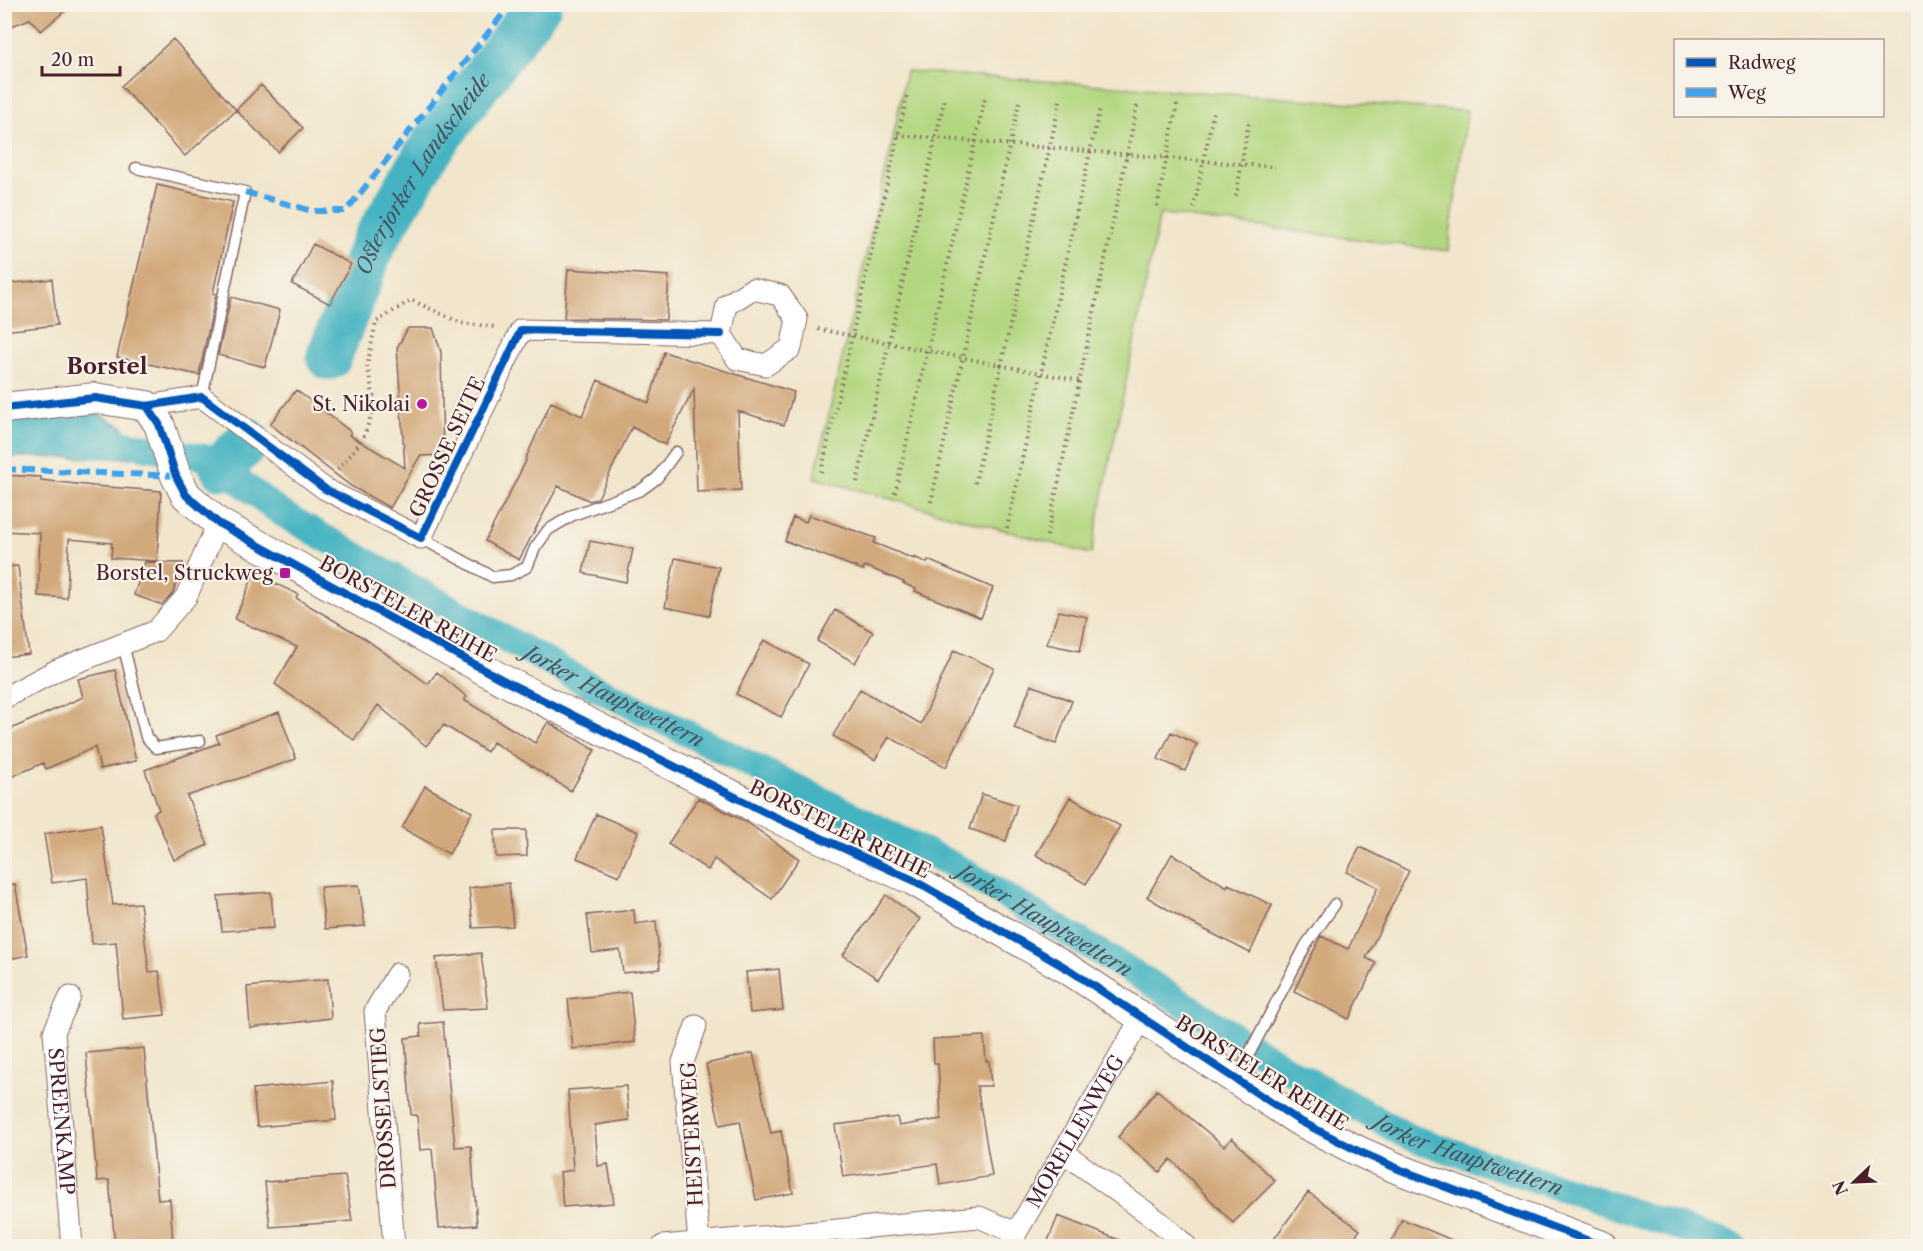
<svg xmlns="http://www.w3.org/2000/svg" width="1923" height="1251" viewBox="0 0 1923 1251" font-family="'Libre Caslon Text',serif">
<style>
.green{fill:#b3d780;stroke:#7e7b56;stroke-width:1.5}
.water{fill:#45b3c1;stroke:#486976;stroke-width:1.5}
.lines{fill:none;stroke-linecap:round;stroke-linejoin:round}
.canal{stroke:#45b3c1;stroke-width:27}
.river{stroke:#45b3c1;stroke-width:46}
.building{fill:#d2a97b}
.lane-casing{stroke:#846463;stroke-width:13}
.street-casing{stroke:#846463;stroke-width:23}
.secondary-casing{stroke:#846463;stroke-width:32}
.path{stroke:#846463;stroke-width:4;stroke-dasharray:1.5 4.5;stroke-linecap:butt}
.lane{stroke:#fff;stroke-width:10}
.street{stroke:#fff;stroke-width:21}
.secondary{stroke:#fff;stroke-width:30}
.quiet{stroke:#40a2eb;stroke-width:6;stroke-dasharray:12 6;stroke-linecap:butt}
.cycleway-casing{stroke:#f7f3e8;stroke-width:11}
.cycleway{stroke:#0057b8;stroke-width:8}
.poi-dot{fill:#b5179e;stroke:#f7f3e8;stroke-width:2}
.labels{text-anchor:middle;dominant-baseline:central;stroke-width:4.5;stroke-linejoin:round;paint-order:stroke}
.poi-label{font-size:20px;fill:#4a1f2b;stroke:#f7f3e8;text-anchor:end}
.street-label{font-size:20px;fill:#4a1f2b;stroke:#f7f3e8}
.water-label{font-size:21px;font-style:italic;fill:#485360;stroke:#f7f3e8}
.quarter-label{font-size:22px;font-weight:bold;fill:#4a1f2b;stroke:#f7f3e8}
</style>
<rect width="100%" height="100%" fill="#f7f3e8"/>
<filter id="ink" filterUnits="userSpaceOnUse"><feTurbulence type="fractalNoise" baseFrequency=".0167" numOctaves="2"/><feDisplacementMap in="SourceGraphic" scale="12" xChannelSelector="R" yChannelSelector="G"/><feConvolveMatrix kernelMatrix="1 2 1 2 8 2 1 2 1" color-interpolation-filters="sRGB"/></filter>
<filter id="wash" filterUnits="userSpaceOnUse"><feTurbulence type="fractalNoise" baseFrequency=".008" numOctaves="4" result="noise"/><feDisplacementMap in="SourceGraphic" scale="24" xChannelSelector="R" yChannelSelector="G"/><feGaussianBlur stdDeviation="1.35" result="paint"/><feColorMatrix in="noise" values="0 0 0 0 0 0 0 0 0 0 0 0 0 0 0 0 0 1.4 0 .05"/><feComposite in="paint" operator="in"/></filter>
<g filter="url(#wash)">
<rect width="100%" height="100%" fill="#f1e5cb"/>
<path class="green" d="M906,71l561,40 -19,140 -288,-37 -69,340 -277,-76 78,-334z"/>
<path class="water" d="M94,412l29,14 12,32 -130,-1 -1,-35z"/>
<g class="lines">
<path class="canal" id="s1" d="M93,444h35l81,14 72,55 97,55 206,114 373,185 192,115 135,85 125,70 325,109"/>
<g class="river">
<path id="s2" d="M329,357l44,-113 56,-94 110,-146"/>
<path d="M222,467l26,-26"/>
</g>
</g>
<g id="blocks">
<path class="building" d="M4,4h69l-32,27 -11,-12 -26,10z
M173,39l63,71 -51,46 -64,-70z
M261,85l42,43 -25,24 -42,-42z
M157,185l76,17 -20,91 3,1 -17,81 -82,-18z
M313,244l38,20 -21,40 -38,-20z
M568,269l101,7 -3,44 -102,-2z
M52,279l5,46 -53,6v-47z
M231,297l49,13 -15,57 -47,-12z
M408,328h25l8,24 2,103 -23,1 -30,52 -39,-22 -81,-62 26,-34 55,42 -2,3 56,33 -8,-120z
M664,352l130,40 -10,33 -46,-14 3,79 -44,2 -3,-103 -29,56 -33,-18 -34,71 -8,3 -32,-15 -39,74 -34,-19 41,-80 -1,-1 26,-58 31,14 16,-36 51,23z
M4,475l37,2v3l53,6 67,5 -4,70 -46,-3 1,-15 -43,-4 -2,59 -29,-2 2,-63 -36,-2z
M809,515l67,23 -2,5 40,16v-2l13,6 1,-3 65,28 -12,30 -66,-27 1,-2 -13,-6 1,-1 -39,-16 -2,4 -78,-29 8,-24 13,5z
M590,541l43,8 -7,33 -43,-9z
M675,558l44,9 -10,49 -44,-9z
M145,562l38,1 -10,30 -11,12 -28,-10z
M18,566l11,88 -25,3v-90z
M254,574l44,20 -2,4 68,40 64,46 9,-12 30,25 -3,3 71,43 13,-21 47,28 -24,41 -78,-49 -6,10 -43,-27 -18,21 -48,-41 -24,35 -79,-56 22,-37 -62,-28z
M835,610l38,22 -18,31 -38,-22z
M1059,611l28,6 -7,34 -34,-7z
M764,640l45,24 -28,53 -45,-23z
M954,650l40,18 -48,99 -57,-30 -14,23 -42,-24 27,-47 61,35z
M115,670l21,91 -36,8 -5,-22 -49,22 -3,-6 -39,17v-48l79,-35 -5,-18z
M1031,685l41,16 -16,43 -42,-16z
M279,712l17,47 -109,37 21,49 -34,15 -20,-47 5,-3 -14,-40 74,-27 -3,-8z
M1171,732l26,12 -12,27 -27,-12z
M425,786l47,26 -23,42 -47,-26z
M982,794l35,11 -11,36 -36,-12z
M1070,797l50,29 -34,58 -50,-29z
M698,798l50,25 51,36 -27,40 -58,-40 -6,11 -40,-26z
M596,814l42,18 -19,44 -42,-18z
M101,825l12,80 27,-2 9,69 10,-1 6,44 -42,4 -7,-77 -24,2 -5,-66 -35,5 -8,-49z
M495,830h31l1,26 -31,1z
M1360,847l49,24 -43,87 10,5 -27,56 -55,-28 27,-55 27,13 30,-62 -31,-15z
M1172,854l55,33 1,-3 44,21 -22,48 -66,-34 -37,-22z
M509,883l4,43 -40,2 -4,-40z
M15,884l13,71 -24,5v-75z
M359,885l6,41 -40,3 -5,-42z
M271,892l3,36 -52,3 -4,-35z
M886,895l34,24 -42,60 -35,-24z
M634,910l1,14 21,-3 4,48 -37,4 -3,-23 -28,3 -5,-38z
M481,953l7,55 -45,2 -7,-52z
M779,969l4,41 -33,3 -4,-41z
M328,979l3,39 -81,10 -3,-41z
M630,992l5,50 -62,7 -5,-50z
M443,1022l12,125 16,-1 6,79 -38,3 -7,-79 -12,1 -3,-35h-6l-6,-77 16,-2 -1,-12z
M984,1036l2,25h3l2,25h-14l15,90 -52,9 -3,-21 -94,13 -8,-52 62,-8 2,9 42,-7 -3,-55h-4l-1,-25z
M144,1048l14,152 12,-1 3,47h-58l-6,-66 -12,1 -11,-128z
M753,1053l18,80 10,-2 12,62 -37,7 -16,-79 -20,4 -14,-61z
M333,1081l3,39 -79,7 -4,-38z
M626,1086l3,34 -34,5 3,41 10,-2 6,39 -51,4 -3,-35 13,-2 -5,-80z
M1157,1090l67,56 8,-8 43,43 -42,42 -62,-64 -11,13 -42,-35z
M345,1176l7,45 -82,6 -5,-45z
M1308,1192l52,38 -12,16h-79z
M1058,1216l74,29v1h-86z
M1402,1219l64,27h-76z"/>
</g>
</g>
<g filter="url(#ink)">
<use href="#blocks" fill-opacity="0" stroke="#846463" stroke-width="1.5"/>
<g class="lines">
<defs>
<path id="lane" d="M136,168l109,24 -43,205
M421,538l72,39 18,-2 16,-8 8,-19 13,-18 25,-15 68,-25 16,-12 19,-26
M123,644l23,93 10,11 44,-7
M1236,1079l70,-134 29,-41"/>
<g id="street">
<path d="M752,289l28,6 17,24 -6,29 -25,17 -29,-6 -16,-25 6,-29z"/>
<path d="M147,406l55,-9 123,92 96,49 100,-208 200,4"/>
<path d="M4,698l53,-28 99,-39 30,-34 32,-74"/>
<path id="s3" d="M70,997l-16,35 18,214"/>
<path d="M696,1026l-13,36 16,181"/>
<path d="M1063,1152l98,71 25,23"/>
<path d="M394,1246l-19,-235 22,-37"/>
<path d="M663,1246l316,-29 37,16"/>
<path id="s4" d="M1010,1246l6,-13 126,-216"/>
</g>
<path id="secondary" d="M4,408l91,-10 52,8 12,18 17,52 10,19 32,28 285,157 270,136 140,64 155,89 230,151 62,32 41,18 201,76"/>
</defs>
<use href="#lane" class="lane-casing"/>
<use href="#street" class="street-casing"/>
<use href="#secondary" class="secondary-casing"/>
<path class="path" d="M898,135l377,32
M1236,196l13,-76
M1157,206l20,-102
M1194,208l20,-99
M818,329l262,52
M338,470l25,-31 12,-35 -8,-38 9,-44 35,-22 50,23 35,4
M821,472l87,-380
M857,482l88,-385
M975,483l85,-382
M895,493l90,-395
M931,502l89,-404
M1007,528l93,-421
M1047,536l91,-434"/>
<use href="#lane" class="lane"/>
<use href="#street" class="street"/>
<use href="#secondary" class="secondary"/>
<path class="quiet" d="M245,192l67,19h34l165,-207
M4,469l172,7"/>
<defs>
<path id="cycleway" d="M147,406l12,18 17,52 10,19 32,28 285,157 270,136 140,64 155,89 230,151 62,32 41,18 201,76
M4,408l91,-10 52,8 55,-9 123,92 96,49 100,-208 200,4"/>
</defs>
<use href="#cycleway" class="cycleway-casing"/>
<use href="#cycleway" class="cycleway"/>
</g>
</g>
<g class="poi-dot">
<circle cx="422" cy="404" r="6"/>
<rect x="279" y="567" width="12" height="12" rx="3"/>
</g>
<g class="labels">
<g class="poi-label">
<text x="410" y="404">St. Nikolai</text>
<text x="273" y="573">Borstel, Struckweg</text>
</g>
<g class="street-label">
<text transform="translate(447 447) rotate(-65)">GROSSE SEITE</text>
<text transform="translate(408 609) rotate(29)">BORSTELER REIHE</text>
<text transform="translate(840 829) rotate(26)">BORSTELER REIHE</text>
<text transform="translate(1262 1073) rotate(32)">BORSTELER REIHE</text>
<text transform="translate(383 1108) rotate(-94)">DROSSELSTIEG</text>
<text stroke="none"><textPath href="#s3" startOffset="128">SPREENKAMP</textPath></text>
<text stroke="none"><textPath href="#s4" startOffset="132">MORELLENWEG</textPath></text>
<text transform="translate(692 1134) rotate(-93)">HEISTERWEG</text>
</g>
<g class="water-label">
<text stroke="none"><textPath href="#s2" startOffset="207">Osterjorker Landscheide</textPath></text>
<text stroke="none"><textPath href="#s1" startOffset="588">Jorker Hauptwettern</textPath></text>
<text stroke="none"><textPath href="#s1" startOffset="1074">Jorker Hauptwettern</textPath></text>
<text stroke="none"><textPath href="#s1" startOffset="1560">Jorker Hauptwettern</textPath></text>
</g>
<g class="quarter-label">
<text x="107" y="366">Borstel</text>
</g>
</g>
<rect width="1923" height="1251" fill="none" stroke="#f7f3e8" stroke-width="24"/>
<rect x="1674" y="39" width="210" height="78" fill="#f7f3e8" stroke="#b29e9c" stroke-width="1.5"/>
<rect x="1686" y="58" width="30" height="9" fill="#0057b8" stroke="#b29e9c" stroke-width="1.5"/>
<text x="1728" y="69" font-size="18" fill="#4a1f2b">Radweg</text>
<rect x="1686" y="88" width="30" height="9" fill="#40a2eb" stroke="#b29e9c" stroke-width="1.5"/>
<text x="1728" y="99" font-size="18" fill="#4a1f2b">Weg</text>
<g transform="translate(1854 1182) rotate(247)" stroke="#f7f3e8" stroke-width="4.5" paint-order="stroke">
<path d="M0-4.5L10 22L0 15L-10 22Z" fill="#4a1f2b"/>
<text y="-9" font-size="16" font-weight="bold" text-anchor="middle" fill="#4a1f2b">N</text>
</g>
<path d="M42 66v9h78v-9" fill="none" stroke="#4a1f2b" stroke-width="3"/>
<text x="51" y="66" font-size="18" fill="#4a1f2b" stroke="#f7f3e8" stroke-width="4.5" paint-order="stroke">20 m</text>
</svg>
